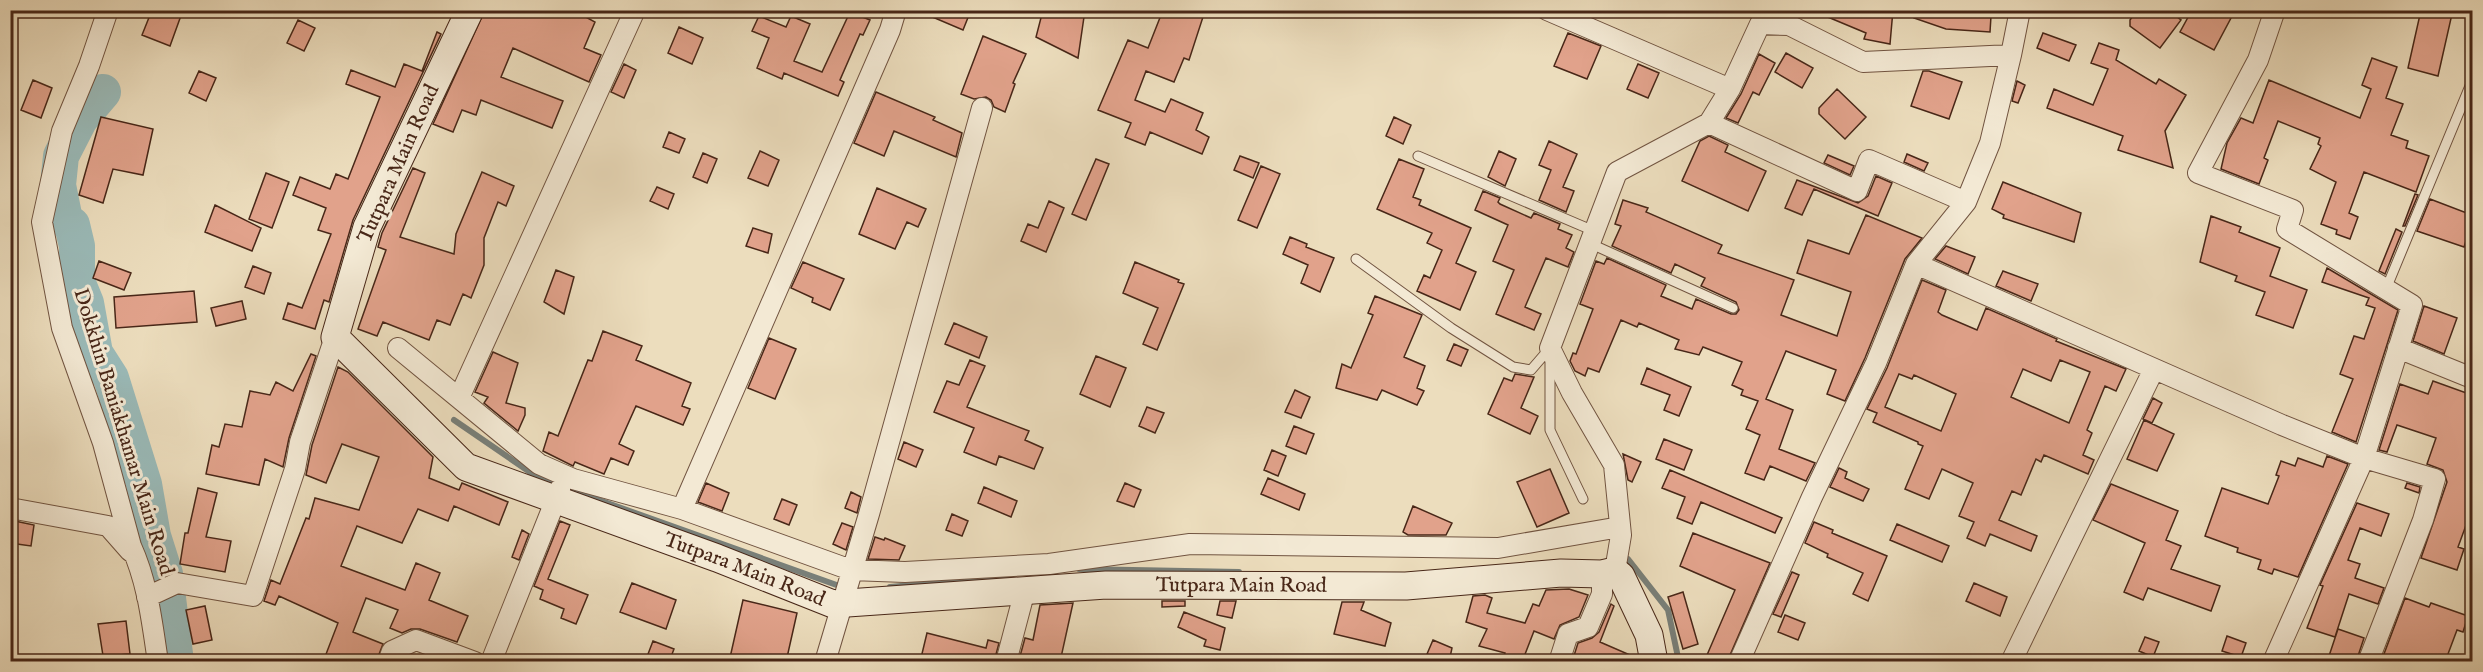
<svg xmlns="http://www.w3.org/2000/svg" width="2483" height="672" viewBox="0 0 2483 672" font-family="'IM FELL English',serif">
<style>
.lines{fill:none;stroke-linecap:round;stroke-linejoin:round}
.stream{stroke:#797f78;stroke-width:6}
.river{stroke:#9abab8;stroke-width:36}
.building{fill:#e1a28b;stroke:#482718;stroke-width:1.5;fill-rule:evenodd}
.lane-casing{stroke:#715441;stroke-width:11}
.street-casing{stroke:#715441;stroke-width:22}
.secondary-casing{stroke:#482718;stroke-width:29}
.lane{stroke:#f3e9d4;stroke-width:9}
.street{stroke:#f3e9d4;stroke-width:20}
.secondary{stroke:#f3e9d4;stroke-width:27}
.labels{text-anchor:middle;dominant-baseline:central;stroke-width:6;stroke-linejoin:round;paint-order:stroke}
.street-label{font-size:21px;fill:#482718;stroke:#f3e9d4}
</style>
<rect width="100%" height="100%" fill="#ecddbd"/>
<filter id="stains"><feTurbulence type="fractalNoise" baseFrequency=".00333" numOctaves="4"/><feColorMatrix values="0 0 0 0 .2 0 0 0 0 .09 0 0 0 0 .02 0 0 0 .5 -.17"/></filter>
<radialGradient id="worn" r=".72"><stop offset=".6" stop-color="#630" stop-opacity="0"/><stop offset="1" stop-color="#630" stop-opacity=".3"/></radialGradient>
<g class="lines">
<path class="stream" d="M454,420l86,59 305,109
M1621,560l7,-1 40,51 11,52
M1079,569l160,3
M890,587l119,-11"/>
<path class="river" d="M103,92l-23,27 -19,37 -3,29 7,35 7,5 5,21v35l9,22 9,50 16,25 33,106 9,52 12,38 11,88"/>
</g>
<path class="building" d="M152,10h31l-13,36 -28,-11z
M485,10h88l22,12 -11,26 17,7 -12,27 -76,-34 -12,29 62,24 -11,27 -71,-28 -5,15 -14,-5 -9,22 -20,-8z
M916,10h55l-8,20z
M1043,10h42l-7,48 -42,-21z
M1163,10h25l15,7 -14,43 -5,-2 -10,24 -28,-11 -11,29 30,12 6,-13 32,14 -7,17 13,7 -7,17 -52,-22 -5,13 -20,-8 6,-14 -33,-13 30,-70 20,8z
M1811,10h82l-3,34 -26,-5 2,-6z
M2137,10h31l13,10 -21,28 -30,-22v-6z
M2192,10h24l15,8 -17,32 -34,-18z
M2421,10l31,4 -14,62 -30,-8z
M1915,11l76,5 -1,16 -44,-3 -32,-11z
M850,12l20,8 -7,15 -3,-1 -20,46 4,2 -6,14 -54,-23 -2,6 -25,-11 12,-30 -17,-7 7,-15 27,11 5,-11 19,8 -16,37 28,11z
M298,20l17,8 -11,23 -17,-8z
M679,27l24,11 -11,26 -24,-11z
M437,32l4,2 -88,186 -24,82 -5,-2 -9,29 -32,-10 5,-16 14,5 29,-74 -13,-4 8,-22 -33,-13 7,-18 30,12 6,-15 12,5 32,-82 -34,-13 5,-14 44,17 9,-23 18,7z
M1568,33l33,13 -14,33 -33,-13z
M2043,33l33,12 -7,16 -32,-13z
M983,36l43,18 -13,29 2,1 -10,28 -11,-5 -3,-7 -5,-3 -12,2 -13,-5z
M2099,43l20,7 -3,10 40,24 3,-5 27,16 -21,36 8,37 -55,-18 5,-14 -76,-28 7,-19 39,16 15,-36 -17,-6z
M1786,53l27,15 -11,20 -27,-16z
M1759,54l16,9 -16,32 -6,-3 -15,31 -12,-5 15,-24z
M2372,58l25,9 -11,31 17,6 -12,31 17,6 -2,7 23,8 -13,36 -52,-20 -15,41 9,4 -8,22 -14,-5 1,-4 -16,-6 15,-42 -26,-13 11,-23 -3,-2 2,-6 -42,-17 -14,37 4,2 -9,24 -38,-15 6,-26 14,-25 12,5 16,-43 91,38 11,-29 -9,-4z
M624,64l12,6 -12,28 -13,-6z
M1638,64l21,9 -11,25 -21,-9z
M199,71l17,7 -10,23 -17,-8z
M1923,71h6l33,11 -13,37 -38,-13z
M33,80l19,8 -11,30 -20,-8z
M2017,81l8,4 -7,18 -6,-2z
M1837,89l29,28 -21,22 -26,-25v-6z
M876,92l59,25 -2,3 29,13 -6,24 -62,-26 -10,25 -30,-13z
M101,117l52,12 -10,46 -30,-6 -10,34 -24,-8z
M1394,117l17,8 -8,19 -17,-8z
M669,132l16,7 -6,14 -16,-6z
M1709,136l19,9 -3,7 41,19 -18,40 -66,-30 18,-40z
M1549,141l28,13 -14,33 11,4 -8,21 -27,-12 12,-30 -12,-5z
M760,151l19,9 -11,26 -20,-8z
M1499,151l17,8 -11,27 -17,-9z
M703,153l14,6 -10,24 -14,-6z
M1907,154l21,9 -4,8 -20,-9z
M1828,155l26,11 -4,9 -26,-12z
M1240,156l19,7 -6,15 -19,-8z
M1096,159l13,5 -23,56 -14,-6z
M1399,159l25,10 -11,28 8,3 -2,5 52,23 -15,35 20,9 -16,38 -43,-19 7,-16 6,3 12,-28 -15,-7 5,-10 -55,-24z
M1261,166l19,8 -23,54 -19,-8z
M413,168l12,5 -25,64 54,17 2,-20 26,-62 32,14 -8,20 -8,-4 -14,36v27l-13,33 -8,-4 -13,31 -13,-5 -8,20 -46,-18 -6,14 -19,-7 28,-79 -8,-3 4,-14z
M266,173l23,9 -17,46 -23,-9z
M1876,176l16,7 -14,33 -64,-27 -12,26 -17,-7 12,-28 61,23 10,-7z
M2003,182l78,31 -7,29 -71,-24 1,-3 -12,-6z
M657,187l17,7 -6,15 -18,-8z
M877,188l49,21 -8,18 -11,-5 -12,27 -36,-15z
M1483,191l17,7 -2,4 2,2 31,14 3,-5 26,11 -2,5 14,6 -6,13 8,4 -6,15 -22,-9 -21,49 16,7 -7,16 -38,-16 18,-44 -21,-9 15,-36 -33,-15z
M2415,194l3,1 -13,31h-2z
M2430,199l42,16v8l-8,24 -47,-16z
M1623,200l25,8 -2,4 76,33 -4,8 76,27 -13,35 56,21 14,-44 -54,-19 11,-33 41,14 17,-39 56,23 -17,21 -40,99 -20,43 -18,-7 9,-24 -50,-19 -20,48 27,11 -14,39 36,14 -9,18 -36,-15 -6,14 -19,-7 15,-38 -14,-6 12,-28 -17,-6 2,-5 -11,-5 10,-23 -39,-15 -4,8 -24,-6 4,-9 -40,-17 -2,4 -16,-7 -22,52 -11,-4 -3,8 -10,-5 -5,-10 3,-8 3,1 17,-45 -13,-5 16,-43 8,3 3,-6 59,27 -5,11 31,13 4,-10 35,15h5l3,-4 -3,-8 -35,-16 4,-8 -30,-14 -4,9 -59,-27 9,-20 -6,-2z
M1049,201l15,7 -18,44 -25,-11 7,-17 10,4z
M215,205l46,23 -9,23 -47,-19z
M2211,216l30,11 -2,5 41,16 -10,28 37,14 -14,38 -37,-13 9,-23 -30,-11 2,-5 -37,-14z
M753,228l19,6 -4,19 -22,-7z
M2396,229l6,3 -17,42 -6,-3z
M1290,237l17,7 -1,3 28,11 -14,34 -19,-9 7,-18 -25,-11z
M1946,246l29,11 -7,17 -33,-15z
M99,261l32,12 -7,17 -31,-12z
M803,262l41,17 -14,31 -18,-8 1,-4 -22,-10z
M1135,262l44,18 -1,2 6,2 -27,66 -14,-6 15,-36 -35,-15z
M253,266l18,7 -7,21 -19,-7z
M2327,268l71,42 -42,132 -24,-10 21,-53 -13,-5 14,-38 10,3 11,-31 -9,-3 3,-7 -47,-16z
M556,270l18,7 -10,37 -20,-12z
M2003,271l35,13 -7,17 -35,-15z
M1922,280l24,10 -8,22 4,3 35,15 9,-22 71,31 -1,2 70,28 -10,22 -11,-5 -18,44 5,3 -9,22 11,5 -6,14 -44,-19 -3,7 -5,-3 -15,36 -9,-4 -13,29 38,16 -6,15 -41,-17 -5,12 -18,-8 7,-16 -15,-6 14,-33 -31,-14 -13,30 -24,-10 18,-43 -5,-2v-2l-45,-20 4,-9 -10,-4 20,-41zM2060,360l30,12 -21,51 -58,-26 12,-28 28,12zM1899,374l13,5 2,-4 42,19 -15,37 -56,-24z
M194,291l3,31 -81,6 -2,-31z
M1375,296l47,19 -18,42 21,9 -8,22 7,3 -7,14 -35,-15 -5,10 -41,-12 6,-24 9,4 22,-53 -5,-2z
M242,301l4,18 -30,7 -5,-18z
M2424,306l33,12 -13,36 -31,-13z
M954,323l33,14 -8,21 -34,-14z
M603,331l39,15 -6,14 55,23 -9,23 8,3 -7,16 -47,-19 -17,38 15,7 -6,14 -17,-7 -7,16 -29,-12 -2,4 -30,-15 6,-19 9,4 30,-76 4,1z
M769,338l27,11 -21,50 -27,-11z
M1454,344l14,6 -7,16 -14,-6z
M493,352l25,11 -12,40 19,5v7l-7,16 -34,-28 4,-6 -13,-5z
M311,354l5,2 -27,82 -6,29 -18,-8 -6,26 -53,-11 6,-29 7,2 6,-23 17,3 8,-36 20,4 6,-13 17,9z
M1096,356l30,12 -16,39 -30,-13z
M970,360l15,6 -18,41 62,24 -4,9 18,8 -9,21 -35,-13 -3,9 -32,-13 10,-24 -40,-16 13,-31 12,4z
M338,367l10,5 85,85 -4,21 30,12 3,-7 46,19 -9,23 -45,-19 -6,15 -30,-12 -16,34 -45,-17 -16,40 64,24 11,-27 24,10 -11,27 39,16 -11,26 -37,-13h-9l-9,4 -12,-5 8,-18 -32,-12 -13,34 30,12 -7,18h-53l15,-39 -59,-27 -4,9 -11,-4 7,-21 9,4 26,-66 3,1 6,-21 44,12 20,-53 -37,-13 -16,39 -20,-8 6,-30z
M1647,368l44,19 -12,29 -15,-6 6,-15 -29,-11z
M1515,374l19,3 -13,31 17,8 -8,18 -42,-20 16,-36 8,3z
M2433,381l39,14v96l-6,16 6,2 -14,38 6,2 -7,21 -36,-12 26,-76 -4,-12 -16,-6 9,-26 -39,-13 -10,27 -8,-2 21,-66 28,10z
M1295,390l15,7 -9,21 -16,-6z
M2153,398l9,5 -10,20 -9,-4z
M1147,407l17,6 -9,20 -16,-7z
M2144,420l30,14 -17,37 -30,-12z
M1294,426l20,8 -8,20 -20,-8z
M1664,439l28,11 -8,20 -28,-11z
M904,442l19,8 -7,17 -18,-8z
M1272,450l14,6 -8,20 -14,-6z
M1623,454l18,8 -9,20 -4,-2z
M2327,456l21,8 -50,113 -24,-8 -2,5 -14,-5 3,-9 -24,-8 1,-4 -33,-12 17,-48 46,16 11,-28 -3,-1 5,-14 14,5 3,-8 25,9z
M1839,468l8,4 -2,6 24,11 -6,12 -33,-14z
M1550,469l19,44 -32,14 -20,-45z
M1670,470l112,48 -7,15 -74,-31 -9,22 -15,-6 8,-21 -23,-9z
M1268,478l37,16 -6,16 -38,-16z
M706,483l23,10 -7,18 -24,-9z
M1125,483l16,7 -7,17 -17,-6z
M2407,483l13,4 -1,6 -14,-5z
M2111,484l67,27 -12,29 15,6 -10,23 49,17 -9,25 -63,-23 -5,12 -19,-8 21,-49 -52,-23z
M984,487l33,14 -6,16 -33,-14z
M198,488l19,5 -11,44 25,4 -6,31 -45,-8 5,-31h3z
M851,492l10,5 -4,16 -12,-5z
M782,499l15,6 -8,20 -15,-6z
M2357,503l32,11 -8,22 -21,-8 -12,32 12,4 -5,14 29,10 -6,16 -29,-10 -14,43 -28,-9 16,-42 -3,-1z
M1413,506l39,17 -6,12h-38l-5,-3z
M952,514l16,7 -6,15 -16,-6z
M10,520l24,5 -3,21 -21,-3z
M560,521l10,4 -22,54 40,16 -12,29 -15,-6 3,-9 -24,-10 3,-9 -9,-4z
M1814,522l19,8 -1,3 55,23 -19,45 -15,-7 10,-21 -36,-16 1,-3 -23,-11z
M842,523l11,4 -7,23 -13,-6z
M1897,524l52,22 -7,16 -52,-22z
M522,530l7,4 -10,26 -7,-3z
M1693,533l77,30 -43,99h-23l31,-72 -55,-24z
M875,537l9,3 1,-2 20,8 -6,14 -31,-1z
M1792,572l7,3 -18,42 -8,-3z
M632,583l44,17 -10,29 -46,-17z
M1974,583l33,14 -7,19 -34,-15z
M1569,589l19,6 -9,22 -19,8 -6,14 -20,-8 -12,31h-20l3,-9 -26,-7 8,-17 -21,-7 7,-26 12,-1 7,3 -5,15 38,10 8,-19 6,2 7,-16z
M1683,592l15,52 -15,5 -15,-52z
M2405,598l24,9 2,-4 37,13 -5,16 -6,-2 -12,32h-64z
M743,600l54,13 -11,49h-57z
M1162,601h23v5l-23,1z
M1220,601h16l-4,17 -15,-3z
M1342,602h22l-3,8 30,13 -6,23 -51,-12z
M1073,603l-13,59 -33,-6 -1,6 -7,-2 6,-22 8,2 7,-35z
M1611,604l3,2 -14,36 37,16 1,4h-66l6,-19 14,-5 7,-6z
M205,606l7,34 -19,4 -7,-34z
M1184,612l41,16 -5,22 -16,-4 2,-6 -28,-13z
M1785,615l20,8 -7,17 -20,-8z
M126,621l4,33 -11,1 1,7h-16l-6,-38z
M2338,629l26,9 -8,24h-29z
M927,633l59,15 2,-8 11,3 -5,19h-74z
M2227,636l19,7 -5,14 -19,-6z
M2145,637l14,5 -6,15 -14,-6z
M1433,640l19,8 -3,14 -22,-8z
M653,641l21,8 -5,13h-24z"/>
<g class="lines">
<defs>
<path id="lane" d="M1418,156l176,75
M1589,243l144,65
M1356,259l95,69 62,39 18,3 19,-22
M2386,289l86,-208
M1550,359v71l33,69"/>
<path id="street" d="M108,10l-19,56 -27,65 -20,91 20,106 41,115 28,103c17,37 21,77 27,116
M1547,10l183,79
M1709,123l148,68 12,-31 97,42
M1916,264l366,161 82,33 71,21 -12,41 -55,142
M398,348l141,116 34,15 109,30 169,61 54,2 144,-8 141,-20 308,4 122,-21
M2398,348l74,30
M459,398l176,-388
M10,508l98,18 22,25
M682,509l208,-479 6,-20
M1615,571l6,-36 -7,-70 -42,-72 -22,-45 67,-176 92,-49 21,-34 30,-65 29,1 74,37 148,-7
M147,597l30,-14 76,13 42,-127 5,-27 35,-105
M388,662l4,-11 24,-11 59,22
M491,662l69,-173
M825,662l44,-148 113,-406
M1006,662l19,-72
M1559,662l9,-28 20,-7 14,-33v-20
M1739,662l73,-165 64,-134 40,-99 50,-62 24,-59 21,-88 9,-45
M2011,662l143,-293
M2273,662l91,-204 48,-153 -125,-76 6,-19 -95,-37 60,-113 17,-50"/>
<g id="secondary">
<path id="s1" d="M470,10l-103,217 -32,110 131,130 251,91 116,46 273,-19 300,1 155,-13 41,1 13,-3 6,5 28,59 5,27"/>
</g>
</defs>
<use href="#lane" class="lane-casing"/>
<use href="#street" class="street-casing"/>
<use href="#secondary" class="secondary-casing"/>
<use href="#lane" class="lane"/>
<use href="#street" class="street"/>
<use href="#secondary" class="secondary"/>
</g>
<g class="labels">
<g class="street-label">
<text transform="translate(399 164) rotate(-66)">Tutpara Main Road</text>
<text transform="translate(123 432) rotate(73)">Dokkhin Baniakhamar Main Road</text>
<text stroke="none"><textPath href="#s1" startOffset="836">Tutpara Main Road</textPath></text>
<text stroke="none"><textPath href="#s1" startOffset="1340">Tutpara Main Road</textPath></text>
</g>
</g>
<rect width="2483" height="672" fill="none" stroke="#ecddbd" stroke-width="36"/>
<rect x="12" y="12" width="2459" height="648" fill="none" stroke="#482718" stroke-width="3"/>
<rect x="18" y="18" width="2447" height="636" fill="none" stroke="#482718" stroke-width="1.5"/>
<rect width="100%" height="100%" filter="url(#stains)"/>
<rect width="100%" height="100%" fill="url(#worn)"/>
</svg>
